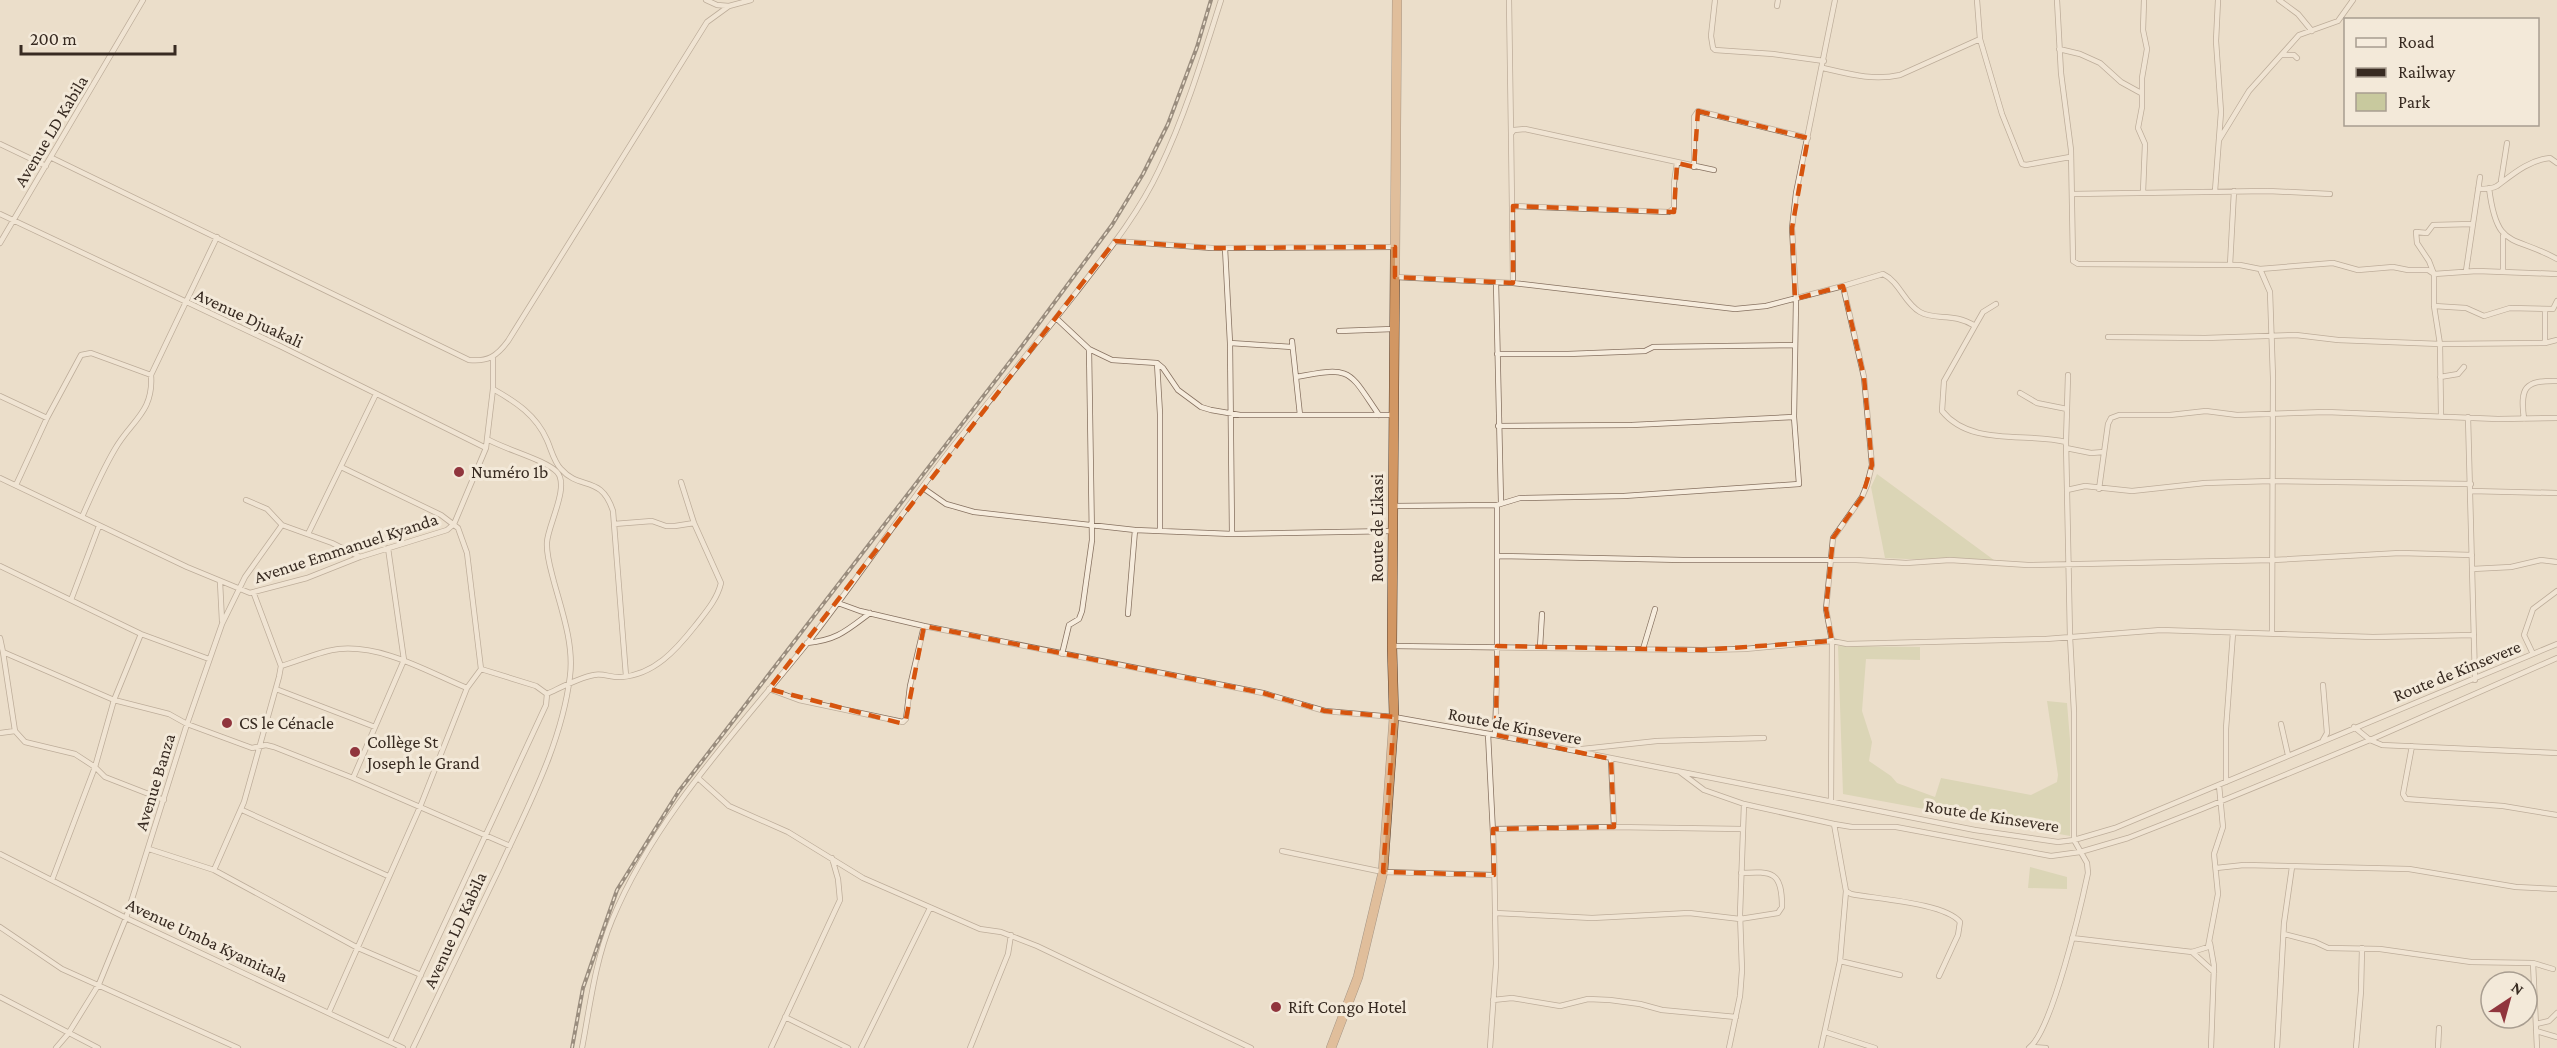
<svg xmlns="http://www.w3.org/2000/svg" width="2557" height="1048" viewBox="0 0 2557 1048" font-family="'Crimson Pro',serif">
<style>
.green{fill:#c8c99e}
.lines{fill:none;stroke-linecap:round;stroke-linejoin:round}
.street-casing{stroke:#867160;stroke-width:6}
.highway-casing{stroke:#554033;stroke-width:10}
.street{stroke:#f6ecdd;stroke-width:4.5}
.highway{stroke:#d29763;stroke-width:9}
.rail-casing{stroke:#382b22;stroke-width:4}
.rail{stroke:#f3e9d9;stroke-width:1.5;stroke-dasharray:4.5;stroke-linecap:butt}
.marked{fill:none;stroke:#d6540e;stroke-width:4.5;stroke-dasharray:12 8;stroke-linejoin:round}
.poi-dot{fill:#90353d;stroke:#f3e9d9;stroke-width:2}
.labels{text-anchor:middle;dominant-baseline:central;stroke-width:6;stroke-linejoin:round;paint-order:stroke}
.street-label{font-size:18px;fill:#382b22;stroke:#f3e9d9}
.poi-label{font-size:18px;fill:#382b22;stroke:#f3e9d9;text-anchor:start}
</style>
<rect width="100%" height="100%" fill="#ebdeca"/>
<path class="green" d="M1877,474l121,89 -113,-5 -14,-71z
M1838,646l82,1v13l-54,-1 -4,52 10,31 -3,19 22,15 6,7 38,14 6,-19 90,17 26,-13 1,-7 -11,-74 20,2 3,37v96l-227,-42z
M2030,867l37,10v12l-39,-1z"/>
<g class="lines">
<defs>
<path id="street" d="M706,0l11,5 12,1
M1509,0l2,134
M1715,0l-4,36 2,12 2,2 58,4 51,7
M1977,0l3,39 22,75 20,50 4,1 44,-8
M2057,0l4,73 10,77 2,111 5,3 162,1 20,4 10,23 3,86 -1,255
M2279,0l19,14 14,17
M1777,6l1,-6
M2059,49l21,5 20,9 21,19 20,11
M2283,55h11l3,3
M1823,68c26,6 50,13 77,7l80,-36
M2219,140l30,-49 50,-56 39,-14 15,-21
M0,144l46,22
M52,158l417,202c19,2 28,-4 39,-19l199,-319 22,-16 22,-6
M1694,167v-50l4,-6 110,27
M2501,181l6,-38
M2489,188c8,63 23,46 68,71
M2478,189c5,0 14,0 19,-3 16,-12 32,-26 53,-28l7,5
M2215,191l6,-79 -5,-71 2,-41
M2143,192l2,-48 -7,-16 4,-21v-29l5,-29 -4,-19 1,-30
M2072,194l196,-3 62,3
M1513,206l156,6 5,-4v-25l3,-20
M0,214l280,132 206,102
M1115,241l97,7 182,-1
M0,243l143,-243
M1225,248l5,95 62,4
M2230,265l4,-74
M2260,269l73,-6 25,7 35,-3 15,3h20l6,4 43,-3 80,3
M2466,271l14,-94
M2503,272v-36
M1395,277l118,6 222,26 31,-3 77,-20
M1496,282l5,221
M1513,283l-2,-149 3,-4 11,-1 189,41
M2434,306l32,2 18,8 26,-8 43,1 4,-8
M1056,318l33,31 23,11 45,3 6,5 15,22 23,17 10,3 29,5h153
M1975,326l8,-14 13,-8
M1339,331l54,-2
M2108,337l97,1 91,-3 42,5 102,4 105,-1v-34
M1292,341l8,74
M1230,343l2,191
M2545,343l12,-3
M1497,354h71l77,-3 8,-4 141,-2
M1157,363l3,51v117
M1296,377c57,-11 52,-7 83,38
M2440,377l18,-3 6,-7
M493,389c23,13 43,26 54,51 4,9 7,22 14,29 19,22 40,5 52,42l13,165
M2020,393l17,10 30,6
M0,396l47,22
M2441,415l-1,-71 -6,-38v-32l-5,-13 -12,-18 -1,-11 11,1 6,-8 39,-1
M2468,417l7,263
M2524,419c-4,-31 0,-39 33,-38
M1498,426l134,-1 162,-8
M2066,448l25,5 13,-1
M341,467l100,48 17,13 9,25 14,116
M0,478l187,89 63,26 57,-15 53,-21 87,-27 7,-6 32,-76 1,-9
M16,485l31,-67 34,-63 10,-2 60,22 66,-138
M923,488l23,16 28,8 161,18 97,4 161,-3
M2099,489l9,-65 3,-6 8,-3h51l36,-4 31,4 89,-3 172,7 59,-1
M2067,490l18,-4 47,5 73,-8 66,-2 200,3
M2471,491l86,2
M246,500l21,9 15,16 50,18 28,14
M1393,506l104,-1 23,-7 104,-2 175,-12 -5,-67 2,-117 -4,-72 4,-35 39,-193
M82,517c10,-23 20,-46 33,-68 16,-28 39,-37 36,-74
M614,524l38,-3 14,5h9l19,-3
M308,534l68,-140
M1497,556l186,4h173l50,3 44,-3 78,5 245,-5 127,-7 72,2
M0,566l141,68 68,25
M2472,569l39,-2 30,-7 16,2
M220,582l2,39
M71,600l28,-74
M838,603l22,8 64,15 339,67 62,18 69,6 101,18 480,95 83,12 16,-2 41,-12 442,-184
M1128,614l7,-84
M141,634l-27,66 55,14 18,10 65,24 14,-3 8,2 79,31 157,68
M0,638l3,14 111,48 -19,67 10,10 59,23
M807,643c30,-3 39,-12 63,-30
M1392,646l310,4 43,-1 87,-8 15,3 199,-5 115,-9 212,7 101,-2
M1540,647l2,-33
M1643,649l12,-40
M1062,654l7,-29 10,-6 3,-8 10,-71 -3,-191
M2533,654l-9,-19 9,-26 24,-18
M281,666c18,-5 39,-15 58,-17 45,-4 89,23 128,39l14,-19 55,17 11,8
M2323,685l4,48 -4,7
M276,689l99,38
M769,689l30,11 104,22 3,-3 4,-33 14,-60
M547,694c15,-7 31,-16 47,-19 9,-2 18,3 27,2 33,-2 55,-27 74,-51 10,-13 22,-26 26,-43l-27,-60 -13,-41
M2281,724l7,31
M2354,727l16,13 12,5 175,8
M15,731l10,11 50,12 20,13 -43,113
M0,733l15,-2 -12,-79
M1488,734l6,119 2,111 -6,84
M1495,735l2,-59v-171
M2412,746l-9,48 3,5 97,7 54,9
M1573,750l84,-9 107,-3
M1680,772l24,18 40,14 90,20 18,3h44l155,29 29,-4 48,-14 74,-29 168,-69 187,-82
M353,778l51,-118 -16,-112
M698,778l31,28 59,26 75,46 117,51 21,3 36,14 214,102
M2226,782v-53l7,-96
M1831,801l1,-160 -6,-32 7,-71 29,-41 5,-12 5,-20 -8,-88 -21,-91 40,-12c17,8 21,29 37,38 16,9 33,0 55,14l-31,55 -2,30c29,36 84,21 124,31
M242,810l146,66
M1834,824l12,67 5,3c25,5 94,9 109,28l-2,13 -19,41
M1614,827l128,2
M1493,829l121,-2 -3,-68
M149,849l65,21 144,78 63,27
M1282,851l101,21 111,3
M0,854l126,64 277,130
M2216,868l28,-3 165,4 107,18 41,2
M214,870l30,-68 35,-125 2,-11 -27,-72
M1495,913l97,5 97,-5 51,6 38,-6 4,-6c0,-35 -9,-36 -41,-34
M0,927l62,42 176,79
M2284,934l31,8 13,6 52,1 91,13 62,1 20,6
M2072,938l120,14 16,-5 10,-53 -4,-40 9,-27 -4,-42
M2210,943l4,23 -3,82
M2192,952l22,20
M1840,961l60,14
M2533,963l4,85
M0,997l98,51
M1493,1000l19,-2 48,8 28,-7 22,1 30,4 22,6 74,7
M329,1012l91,-205 47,-119
M785,1017l63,31
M2536,1024l13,-3 8,-8
M2536,1031l21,6
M1825,1032l50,16
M390,1041l156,-336 1,-11
M2031,1047l15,1
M56,1048l12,-14 31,-50 27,-66 61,-194 35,-100 23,-47 37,-52
M413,1048c29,-60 58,-121 87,-181 28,-61 62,-124 70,-191 4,-31 -8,-65 -16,-94 -3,-12 -8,-27 -7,-40 1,-17 23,-56 10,-70 -11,-12 -53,-23 -70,-33l6,-50v-31
M582,1048c8,-42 13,-87 30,-128 44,-106 126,-190 197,-279 50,-64 95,-132 145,-196 40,-50 81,-100 121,-151 30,-39 63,-79 84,-124 26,-54 44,-113 62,-170
M771,1048l69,-148 -2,-21 -6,-21
M861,1048l69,-140
M970,1048l38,-94 3,-19
M1729,1048l11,-52 2,-26 -2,-56 4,-110
M1821,1048l19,-87 6,-70
M2029,1048c23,-17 52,-142 59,-175l-1,-10 -13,-23v-128l-4,-75 -4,-195 2,-67
M2277,1048l7,-125 8,-56
M2356,1048l5,-57 1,-43
M2438,1048l1,-20"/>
<path id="highway" d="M1331,1048l27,-71 25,-105 11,-155 -2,-71 5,-646"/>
</defs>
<use href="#street" class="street-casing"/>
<use href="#highway" class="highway-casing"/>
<use href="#street" class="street"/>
<use href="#highway" class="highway"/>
<defs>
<path id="rail" d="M572,1048l11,-60 34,-98 62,-99 343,-445 90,-121 31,-51 25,-50 29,-77 14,-47"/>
</defs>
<use href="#rail" class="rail-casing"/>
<use href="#rail" class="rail"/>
</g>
<path d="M0 0H2557V1048H0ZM1698,111l110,27 -16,90 3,71 48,-13 21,91 8,88 -10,32 -29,41 -7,71 6,32 -130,9 -205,-4 -1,89 115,24 3,68 -121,2 1,46 -111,-3 11,-155 -69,-6 -62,-18 -339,-67 -18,93 -6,4 -131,-34 346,-448 97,7 183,-1v30l118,6v-77l161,6 3,-49 17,4z" fill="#ebdeca" fill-opacity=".55" fill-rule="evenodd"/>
<path class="marked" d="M1698,111l110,27 -16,90 3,71 48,-13 21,91 8,88 -10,32 -29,41 -7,71 6,32 -130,9 -205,-4 -1,89 115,24 3,68 -121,2 1,46 -111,-3 11,-155 -69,-6 -62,-18 -339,-67 -18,93 -6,4 -131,-34 346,-448 97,7 183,-1v30l118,6v-77l161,6 3,-49 17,4z"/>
<g class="poi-dot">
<circle cx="459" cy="472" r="6"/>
<circle cx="227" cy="723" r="6"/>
<circle cx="355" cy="752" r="6"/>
<circle cx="1276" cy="1007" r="6"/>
</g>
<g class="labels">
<g class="street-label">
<text transform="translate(51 131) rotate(-59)">Avenue LD Kabila</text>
<text transform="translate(249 318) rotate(25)">Avenue Djuakali</text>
<text transform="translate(1377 528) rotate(-90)">Route de Likasi</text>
<text transform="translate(346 548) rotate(-18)">Avenue Emmanuel Kyanda</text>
<text transform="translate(2457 671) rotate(-22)">Route de Kinsevere</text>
<text transform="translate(1515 726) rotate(11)">Route de Kinsevere</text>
<text transform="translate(155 782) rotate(-73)">Avenue Banza</text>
<text transform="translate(1992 816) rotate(9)">Route de Kinsevere</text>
<text transform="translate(455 930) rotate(-65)">Avenue LD Kabila</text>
<text transform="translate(207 940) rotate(25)">Avenue Umba Kyamitala</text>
</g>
<g class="poi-label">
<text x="471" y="472">Numéro 1b</text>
<text x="239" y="723">CS le Cénacle</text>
<text x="367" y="742">Collège St<tspan x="367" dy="21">Joseph le Grand</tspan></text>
<text x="1288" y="1007">Rift Congo Hotel</text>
</g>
</g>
<rect x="2344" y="18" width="195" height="108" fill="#f3e9d9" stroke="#a89d90" stroke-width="1.5"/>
<rect x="2356" y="38" width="30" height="9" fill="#f6ecdd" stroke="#a89d90" stroke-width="1.5"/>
<text x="2398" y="48" font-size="18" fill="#382b22">Road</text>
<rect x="2356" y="68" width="30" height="9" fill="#382b22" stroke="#a89d90" stroke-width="1.5"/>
<text x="2398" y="78" font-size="18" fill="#382b22">Railway</text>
<rect x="2356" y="93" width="30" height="18" fill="#c8c99e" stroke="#a89d90" stroke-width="1.5"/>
<text x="2398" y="108" font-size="18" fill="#382b22">Park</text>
<g transform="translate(2509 1000) rotate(36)"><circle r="28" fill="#f3e9d9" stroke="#a89d90" stroke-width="1.5"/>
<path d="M0-4.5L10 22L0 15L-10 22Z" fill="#90353d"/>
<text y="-9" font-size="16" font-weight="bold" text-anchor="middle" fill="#382b22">N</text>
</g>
<path d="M21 45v9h154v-9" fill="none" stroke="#382b22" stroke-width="3"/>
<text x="30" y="45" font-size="18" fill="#382b22" stroke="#f3e9d9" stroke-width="4.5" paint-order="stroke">200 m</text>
</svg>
